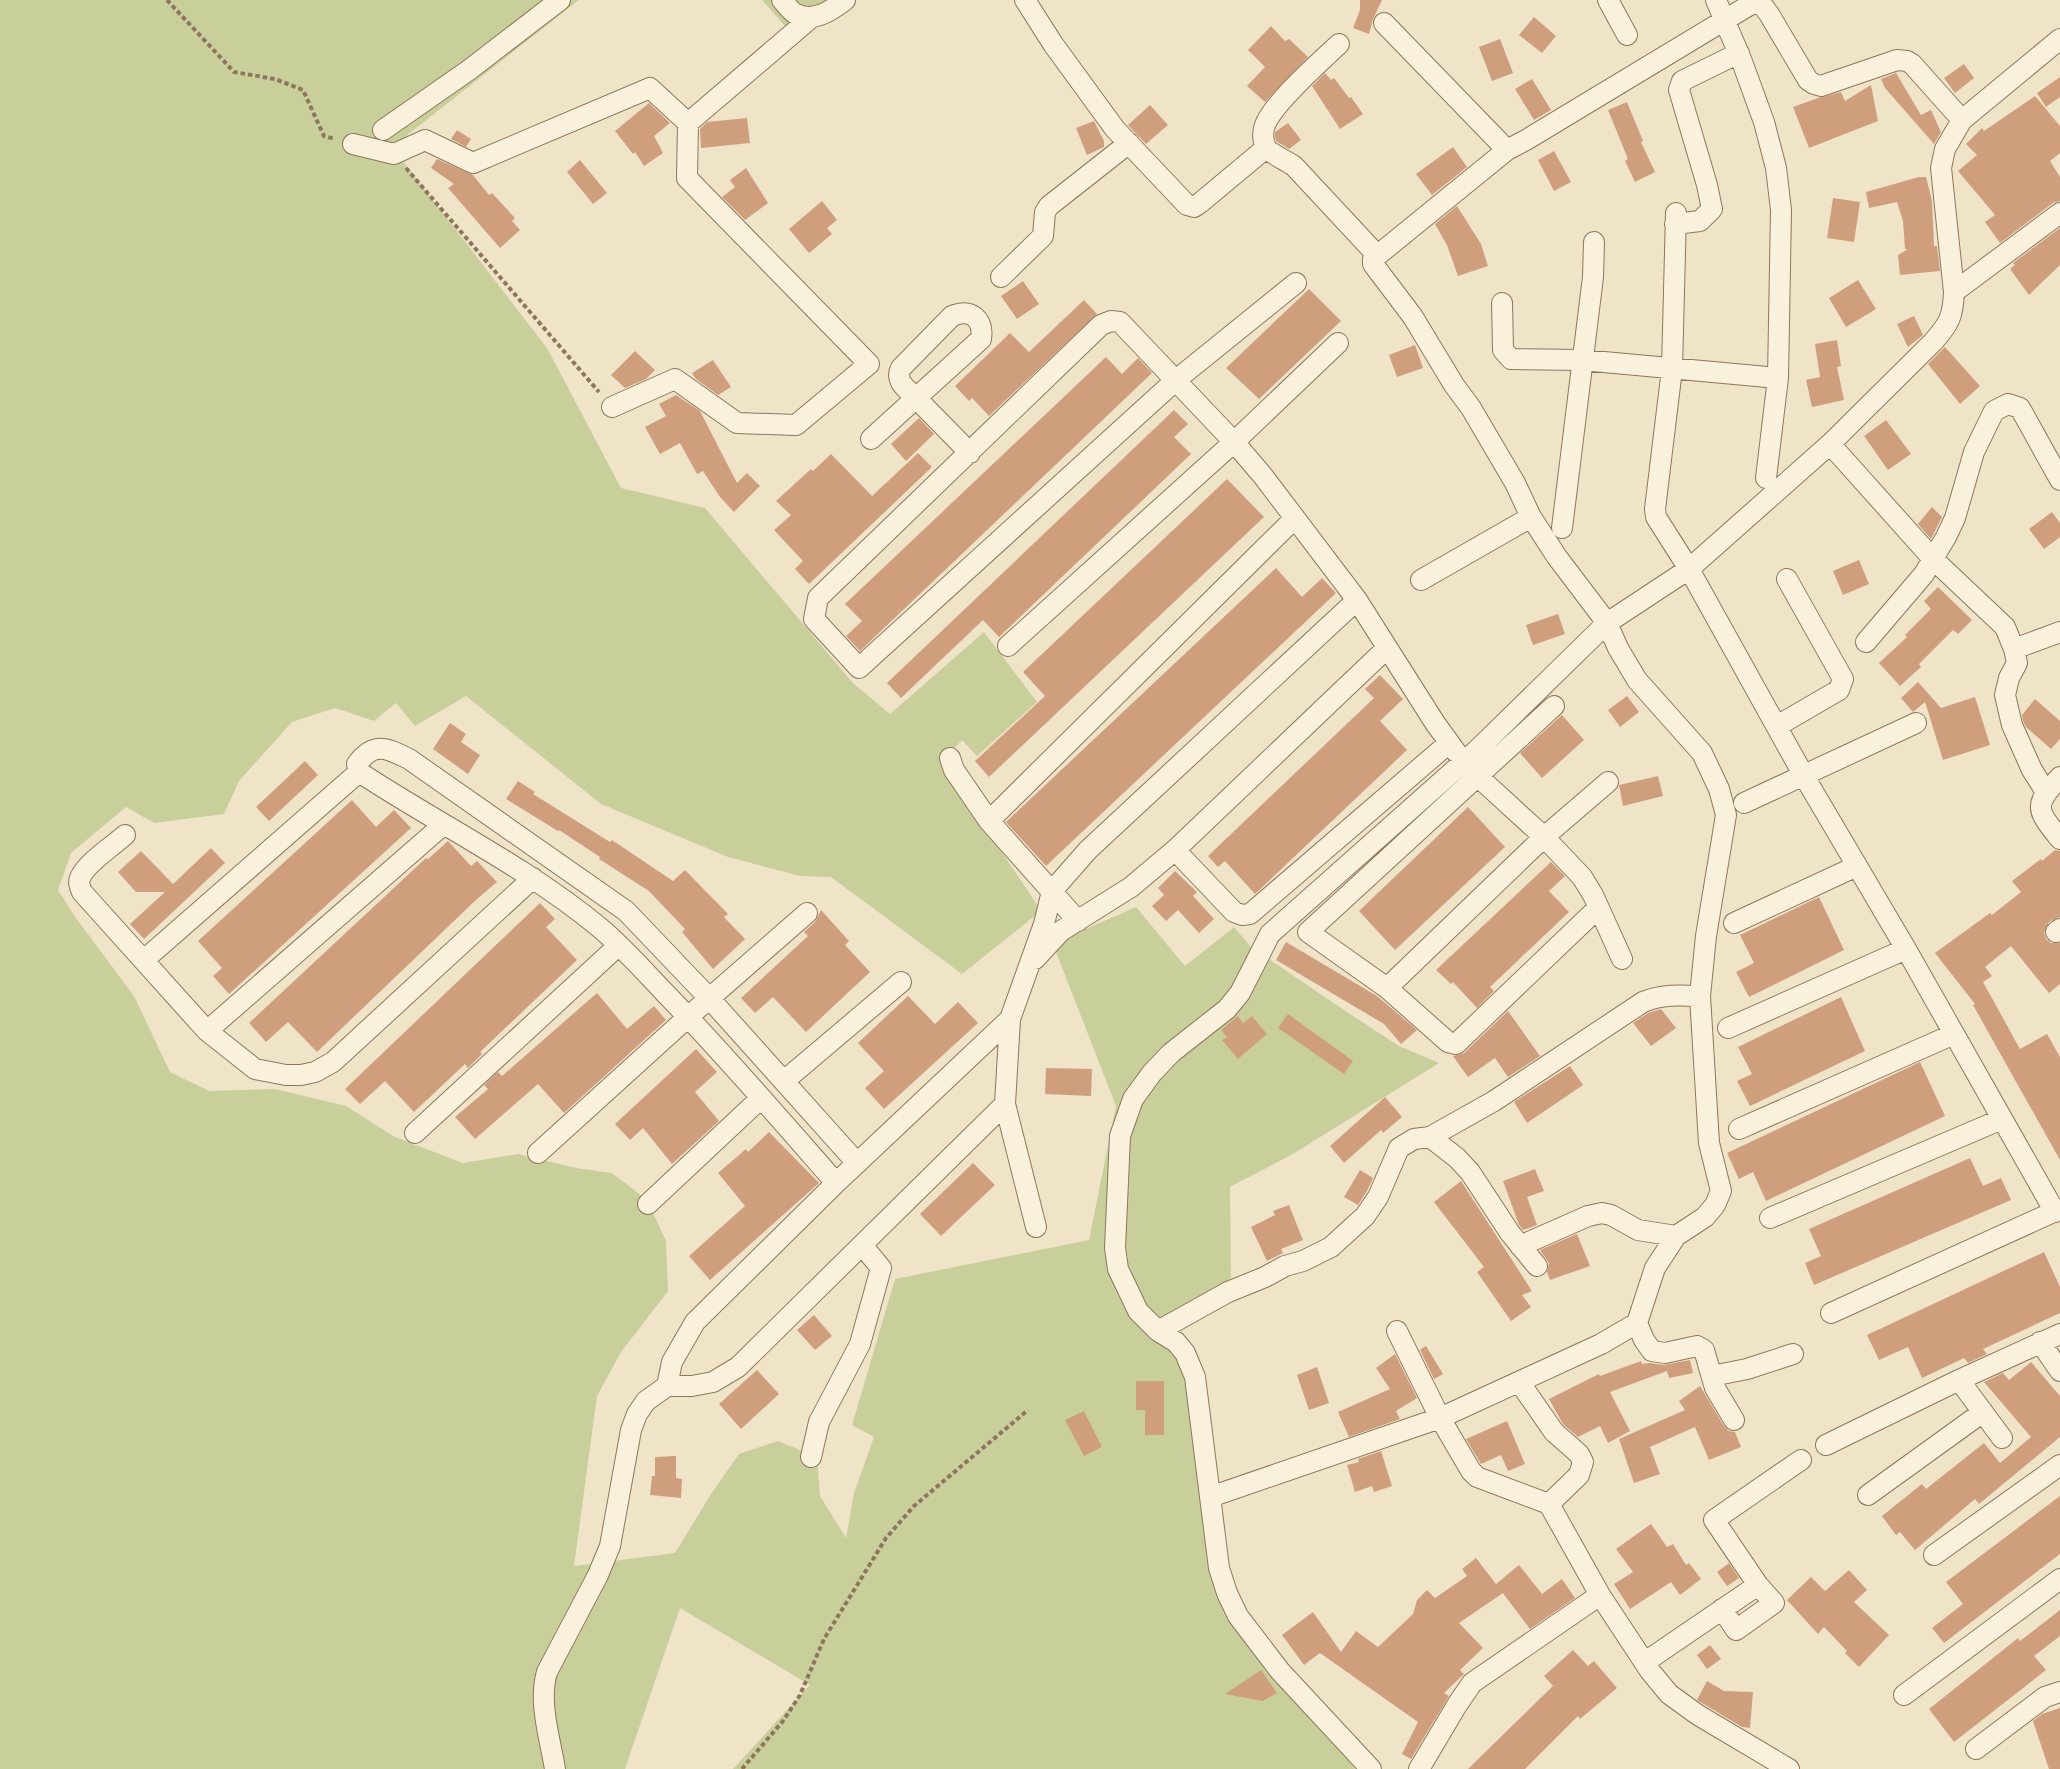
<svg xmlns="http://www.w3.org/2000/svg" width="2060" height="1769" viewBox="0 0 2060 1769" font-family="'Crimson Pro',serif">
<style>
.green{fill:#c9cf9b}
.building{fill:#cf9f7d}
.lines{fill:none;stroke-linecap:round;stroke-linejoin:round}
.minor-casing{stroke:#8d765c;stroke-width:22}
.path{stroke:#8d765c;stroke-width:4;stroke-dasharray:4.5 3;stroke-linecap:butt}
.minor{stroke:#faf1dc;stroke-width:20}
</style>
<rect width="100%" height="100%" fill="#f0e4c8"/>
<path class="green" d="M0,0h579l-187,147 155,201 74,140 84,20 148,175 37,31 94,-82 53,70 -60,54 -15,-16 -20,22 99,149 -79,63 -131,-97 -31,-1 -72,-19 -127,-53 -135,-108 -51,30 -19,-23 -22,18 -39,-13 -43,14 -53,59 -15,33 -70,9 -28,-16 -55,46 -13,37 18,28 58,78 36,76 39,19 66,-2 71,17 49,31 68,26 55,-9 58,14 36,5 35,27 19,41 2,50 -47,61 -24,44 -23,170 101,-13 36,-59 28,-40 39,-13 39,16 3,39 26,42 8,-45 20,-56 -22,-12 43,-146 194,-39 27,-134 -60,-154 16,-17 64,-28 49,59 49,-39 16,19 91,62 58,38 40,17 -146,91 -63,33 1,91 -58,40 33,73 25,201 41,62 83,115h-622l77,-84 -130,-77 -55,161h-625z
M762,0h74l-42,36z"/>
<path class="building" d="M1360,0h22l-9,19 -4,15 -16,-6 7,-18z
M1534,17l22,19 -14,17 -23,-18z
M1271,26l14,15 4,-2 19,18 -43,45 -18,-16 18,-19 -17,-17z
M1500,39l13,34 -21,8 -13,-34z
M1964,64l10,14 -19,15 -11,-15z
M1325,73l6,7 3,-2 15,20 2,-1 12,17 -23,15 -28,-43z
M1896,73l25,42 10,-5 10,22 -7,12 -49,-56 -4,-9z
M2060,77v20l-14,10 -9,-14z
M1532,79l19,31 -17,10 -19,-31z
M1871,85l7,36 -69,27 -16,-41 25,-9 23,-6 4,9z
M2035,96l25,30v27l-10,8 10,16v24l-7,2 -53,40 -15,-21 10,-7 -37,-44 19,-16 -11,-11 16,-16 2,3z
M1627,102l16,39 -2,1 14,30 -20,10 -10,-21 3,-2 -20,-49z
M649,103l21,20 -16,13 9,17 -19,13 -9,-14 -2,2 -18,-23z
M1150,105l18,20 -22,19 -18,-19z
M747,118l3,25 -49,5 -1,-19 7,-7z
M1094,121l10,20v6l-17,8 -11,-27z
M1288,123l13,17 -12,9 -13,-8 -1,-5v-4z
M457,130l14,9 -5,8 -15,-8z
M1453,147l14,20 -35,28 -16,-21z
M1554,151l17,31 -17,9 -16,-31z
M437,159l36,16 16,20 3,-2 23,25 -3,3 8,9 -20,18 -52,-60 6,-4 -23,-16z
M580,160l27,33 -14,11 -26,-32z
M746,168l22,35 -23,17 -23,-23 13,-10 -5,-7z
M1919,177h7l6,24 2,45h3l3,25 -40,4 -2,-20 10,-6h-3l-2,-28 -6,-19 -28,6 -3,-16z
M1833,198l27,4 -6,40 -27,-4z
M822,201l15,19 -10,8 5,6 -23,19 -20,-24z
M1457,206l24,38 7,22 -30,10 -11,-31 -12,-21z
M2060,228v37l-31,30 -19,-26 5,-4 -2,-2z
M1858,280l18,29 -30,18 -17,-29z
M1023,281l16,23 -22,15 -16,-23z
M1309,289l32,32 -82,78 -33,-31z
M1084,300l13,14 -108,102 -17,-18 -3,3 -14,-15 55,-53 19,19z
M1914,316l9,19 -15,12 -11,-23z
M1837,340l4,26 -4,1 7,33 -32,7 -6,-27 14,-3 -5,-33z
M1415,345l8,23 -26,9 -8,-22z
M1945,347l35,39 -20,18 -32,-40z
M635,351l20,19 -9,9 -21,9 -14,-13z
M1106,357l16,17 16,-16 14,15 -292,278 -14,-15 16,-15 -17,-17z
M713,360l18,27 -13,8 -22,-16 -4,-6z
M676,395l24,16 37,72 10,-10 13,13 -26,26 -14,-15 -17,-26 -6,3 -17,-31 -20,11 -15,-27 21,-11 -7,-12z
M1174,410l14,14 -14,13 17,17 -192,183 -16,-17 -82,78 -14,-15z
M919,418l15,16 -28,27 -15,-17z
M1886,420l25,34 -23,16 -24,-34z
M918,453l14,14 -123,117 -14,-15 8,-8 -29,-31 17,-15 -15,-14 35,-32 2,2 18,-17 41,42z
M1227,479l37,38 -275,260 -14,-16 70,-65 -22,-24z
M1932,507l10,10 -11,22 -13,-15z
M2052,512l8,11v14l-16,12 -15,-20z
M1859,560l10,24 -26,11 -10,-24z
M1276,568l26,29 20,-19 14,15 -290,273 -40,-44z
M1938,587l34,33 -14,14 -5,-4 -34,34 2,3 -21,19 -21,-23 28,-26 -2,-2 26,-26 -7,-8z
M1558,614l7,20 -32,11 -7,-20z
M1380,675l23,24 -23,22 27,29 -152,144 -30,-33 -7,6 -10,-11 166,-158 -9,-9z
M1918,682l23,26 34,-11 15,48 -47,15 -18,-58 -12,10 -12,-14z
M1627,696l12,16 -19,15 -12,-17z
M2035,699l25,22v18l-9,10 -25,-22 -3,-6 -1,-6z
M1562,715l22,25 -42,38 -22,-25z
M450,723l16,11 -5,8 19,13 -12,19 -35,-25z
M305,761l13,14 -49,46 -13,-14z
M1658,776l5,20 -40,10 -4,-21z
M518,781l17,11 -2,2 77,48 2,-2 61,41 12,-11 43,44 -4,3 21,22 -32,30 -31,-37 3,-3 -36,-38 -50,-32 1,-2 -41,-27 -1,1 -52,-32z
M352,800l24,27 18,-17 17,18 -182,166 -16,-18 9,-8 -24,-27z
M1468,807l37,40 -110,103 -36,-39z
M448,841l23,25 6,-5 20,21 -20,17 -160,153 -29,-30 -22,20 -17,-19 177,-165 2,1z
M211,848l14,15 -81,76 -14,-15 35,-32h-29l-18,-20 23,-21 32,33z
M2055,850l5,1v66l-11,5 -5,11 2,6 5,4h9v41l-11,9 -38,-47 -26,21 7,9 -9,6 37,67 27,-15 13,23v103l-87,-155 2,-1 -40,-51 55,-40 2,2 29,-23 -9,-11 29,-22 1,2z
M1551,862l14,14 -16,15 20,21 -79,75 4,4 -17,17 -24,-26 -2,2 -15,-14z
M1175,871l22,21 -4,4 21,23 -15,14 -21,-23 -12,11 -14,-15 12,-11 -6,-7z
M1819,897l25,53 -95,47 -13,-25 18,-9 -14,-28z
M540,903l15,16 -9,8 31,33 -97,92 2,2 -14,14 -3,-4 -51,48 -29,-31 -25,23 -15,-15z
M821,910l28,31 -4,4 25,27 -64,60 -33,-35 -18,16 -14,-15 67,-62 -4,-4 11,-10z
M1286,942l91,54 40,34 -16,14 -17,-20 -108,-64z
M597,993l30,36 27,-23 12,14 -102,93 -26,-29 -63,55 -20,-22 33,-28 -4,-4 14,-13 4,4z
M908,996l27,28 23,-22 20,21 -94,86 -19,-21 19,-17 -26,-28z
M1841,997l24,54 -115,55 -13,-25 15,-7 -14,-27z
M1661,1009l15,19 -25,18 -18,-23 15,-10z
M1508,1011l32,45 -32,21 -13,-19 -27,19 -15,-21 11,-3z
M1288,1014l65,47 -9,13 -66,-46z
M1238,1016l5,7 9,-7 15,18 -29,25 -16,-19 5,-3 -6,-7z
M696,1049l21,23 -22,20 24,29 -47,43 -29,-36 -13,12 -15,-16z
M1920,1062l25,54 -179,85 -13,-29 -14,7 -12,-26z
M1570,1066l13,19 -56,38 -13,-21z
M1046,1068l46,1 -1,27 -46,-2z
M1385,1097l17,20 -19,16 -2,-3 -37,33 -14,-17z
M769,1132l50,51 -109,97 -21,-24 56,-50 -27,-33 28,-24 2,3z
M1970,1158l13,28 18,-8 10,22 -197,85 -9,-22 16,-7 -12,-27z
M973,1163l22,22 -54,51 -21,-22z
M1535,1169l9,22 -17,6 10,28 -14,5 -4,-5 -16,-44z
M1360,1170l13,8 -6,13 -9,14 -14,-8z
M1461,1181l71,110 -10,4 9,12 -20,14 -34,-49 7,-5 -50,-65z
M1289,1205l14,35 -22,9 2,4 -16,8 -16,-34 24,-12 -2,-4z
M1577,1234l13,32 -40,14 -3,-8 2,-9 -9,-13z
M2044,1252l16,35v26l-77,36 4,5 -19,9 -4,-5 -42,20 -14,-31 -29,13 -12,-25z
M814,1315l18,21 -17,14 -18,-20z
M1426,1346l17,28 -9,5 -14,-29z
M1395,1354l22,44 -21,13 4,8 -51,18 -11,-25 52,-23 -14,-21z
M1690,1360l3,13 -24,5 -2,-7 -57,21 20,39 -22,12 -8,-17 -22,11 -15,-13 -14,-25 50,-25 1,2 41,-15 1,3 8,-1 14,2z
M2031,1362l29,34v41l-81,67 -4,-5 -60,51 -15,-18 -4,3 -14,-19 40,-32 4,5 58,-46 16,20 31,-26 -47,-55 19,-9 6,7z
M1317,1367l12,36 -20,7 -12,-35z
M757,1370l22,24 -38,35 -22,-25z
M1136,1381h28v54h-19v-25h-9z
M1700,1386l24,40 5,5 6,1 6,15 -32,13 -14,-33 -45,20 10,27 -26,9 -15,-44 66,-29 -6,-9z
M1084,1411l18,36 -18,9 -19,-36z
M1507,1421l18,43 -17,7 -7,-16 -20,9 -15,-25z
M1381,1451l11,35 -18,6 -2,-6 -17,6 -8,-27 12,-3 -1,-3z
M676,1456v22l6,1 -1,19 -31,-3 2,-19h3v-19z
M2060,1496v58l-116,89 -12,-15 31,-24 -17,-22z
M1651,1524l16,23 6,-3 13,21 3,-2 12,16 -21,16 -9,-13 -41,27 -16,-25 19,-12 -17,-23z
M1476,1558l27,35 -44,30 24,25 -23,22 4,4 -20,19 5,3 -38,63 -9,-5 16,-32 -98,-69 -16,12 -22,-30 31,-23 28,40 15,-21 22,16 35,-33 4,-14 10,-10 8,8 32,-22 -5,-7z
M1729,1563l10,15 -12,8 -10,-14z
M1519,1565l23,29 20,-15 13,19 -45,31 -34,-45z
M1849,1570l18,20 -13,12 35,33 -30,32 -14,-14 2,-2 -23,-24 -6,7 -31,-34 24,-23 14,14z
M2060,1610v26l-26,20 12,14 -92,72 -25,-33 89,-71 2,3z
M1710,1645l11,14 -14,10 -10,-14z
M1573,1650l15,16 6,-5 23,27 -37,31 -2,-3 -53,53h-57l85,-83 -9,-10z
M1261,1670l16,23 -14,8 -38,-7z
M1707,1681l17,10 29,1 -3,36 -8,-1 -45,-27z
M2060,1708v61h-11l-16,-48 9,-7z"/>
<g class="lines">
<defs>
<path id="minor" d="M782,0c4,4 9,12 14,14 18,9 36,-4 49,-14
M1025,0l28,44 62,85 72,76 7,2 6,-4 66,-55c7,7 19,12 28,18l82,88
M1608,0l19,35
M1716,0l25,59 23,63 12,46 5,42 -3,168 -12,100
M1384,23l123,127
M383,130l86,-60 91,-70
M353,144l41,10 31,-14 48,23 177,-75 38,35 124,-106
M1266,148c-3,-7 -4,-15 -1,-23 8,-22 56,-64 74,-81
M1676,213l-4,156 -17,140 1,8 33,52 115,207 102,173 149,263
M1675,224l25,-3 12,-12 -5,-24 -28,-95 3,-9 57,-28
M1001,277l42,-41 2,-24 4,-6 80,-63
M1296,283l-120,97 -317,288 -45,-49 4,-21 283,-273 10,-4 9,1 114,120 104,-99
M1954,292l106,-79
M1502,303l1,47 8,9 71,1 196,18
M612,407l63,-28 62,44 59,2 73,-61 -182,-186 1,-55
M871,439l45,-41c-9,-9 -22,-17 -15,-30l51,-52c19,-8 32,3 29,23l-65,59 54,55
M1830,444l103,115 72,68 9,22 3,14 -8,15 -4,17 7,30 20,45 14,22
M1562,528l31,-251 1,-35
M1421,580l110,-63
M1866,642l58,-68 22,-37 9,-19 19,-66 20,-41 14,-7 12,4 40,72
M1008,646l226,-204 29,34 94,124 78,123 21,29
M2014,649l46,-17
M1554,706l-246,226 79,56 61,54 8,2 142,-136
M1777,726l62,-36 4,-11 -56,-100
M950,758l4,12 35,51 89,100
M1473,772l71,65 38,40 11,18 29,64
M2060,777c-27,29 -24,32 0,62
M1744,803l172,-80
M989,821l306,-303
M125,835c-12,11 -39,28 -45,43 -2,5 0,9 2,14l125,139 48,38 31,6h15l14,-3 18,-10 200,-184
M1175,850l59,62 8,3 8,-1 199,-171
M1734,923l123,-57
M2056,932l4,-3
M1035,959l26,-28 70,-44 44,-37 212,-202
M144,960l215,-188
M1387,988l157,-151 64,-55
M1728,1028l178,-79
M207,1031l236,-206
M784,1081l117,-99
M1739,1129l215,-95
M415,1133l204,-188
M1430,1137l27,21 13,14 40,61 27,33
M538,1153l150,-136 119,-104
M836,1183c-56,-64 -111,-128 -170,-189 -22,-23 -43,-47 -67,-67 -74,-61 -161,-103 -240,-155l-2,-8c17,-23 30,-16 52,-5l217,152 84,88 147,164
M648,1204l113,-106
M1770,1218l232,-99
M1036,1227l-31,-123 5,-85 34,-95 8,-33 36,-41 269,-250
M1520,1246l68,-30 14,-3 9,2 27,15 38,6
M1831,1313l229,-104
M1637,1323l7,17 8,11 13,2 32,-7 7,4 11,38 19,32
M1158,1331l70,-39 37,-15 20,-11 18,-5 28,-14 34,-31 13,-19 21,-49 15,-9 16,-2 64,-36 149,-99c19,-8 36,-7 57,-6
M1397,1331l43,87 31,53 6,6 72,27 51,91 50,76 19,23 29,21 91,54
M2040,1342l20,29
M1712,1376l35,-7 46,-15
M1959,1380l43,58
M1520,1383l34,49 25,22 4,8 -4,13 -30,29
M667,1386l5,-24 23,-40 141,-139 174,-164
M1826,1445l133,-65 101,-46
M811,1457l8,-35 41,-78 21,-76 -19,-23
M1868,1495l115,-83
M1210,1497l230,-79 161,-74 36,-21 18,-55 21,-32 29,-19 10,-12 6,-14 -12,-48 -9,-147 6,-60 20,-121 -7,-26 -17,-36 -65,-73 -19,-32 -11,-25 -50,-66 -26,-40 -16,-34 -44,-75 -17,-23 -41,-68 -40,-53v-5l134,-109 19,-10 227,-137 10,3 6,8 39,66 6,4 7,2 76,-26 10,1 5,3 50,56
M1934,1555l126,-90
M1722,1609l14,21 38,-27 -16,-18 -44,-65 87,-60
M1645,1662l113,-77
M1904,1695l156,-116
M1976,1749l69,-52 15,-5
M555,1769c-5,-31 -17,-67 -8,-97l51,-97 12,-29 21,-116 6,-16 9,-13 21,-15h25l21,-4 25,-15 267,-263
M1371,1769l-91,-98 -42,-55 -11,-23 -8,-25 -24,-191 -10,-24 -9,-11 -18,-11 -20,-20 -20,-42 -3,-21 5,-112 13,-37 19,-26 19,-20 56,-44 13,-16 30,-59 206,-183 131,-128 82,-54 141,-125 103,-102c16,-18 20,-25 21,-50l-13,-124 4,-19 17,-29 98,-81
M1419,1769l38,-64 15,-22 128,-88"/>
</defs>
<use href="#minor" class="minor-casing"/>
<path class="path" d="M167,0l67,72 41,7 28,11 21,46 11,3
M406,168l193,224
M742,1769l41,-48 17,-26 24,-56 62,-101 28,-32 114,-96"/>
<use href="#minor" class="minor"/>
</g>
</svg>
